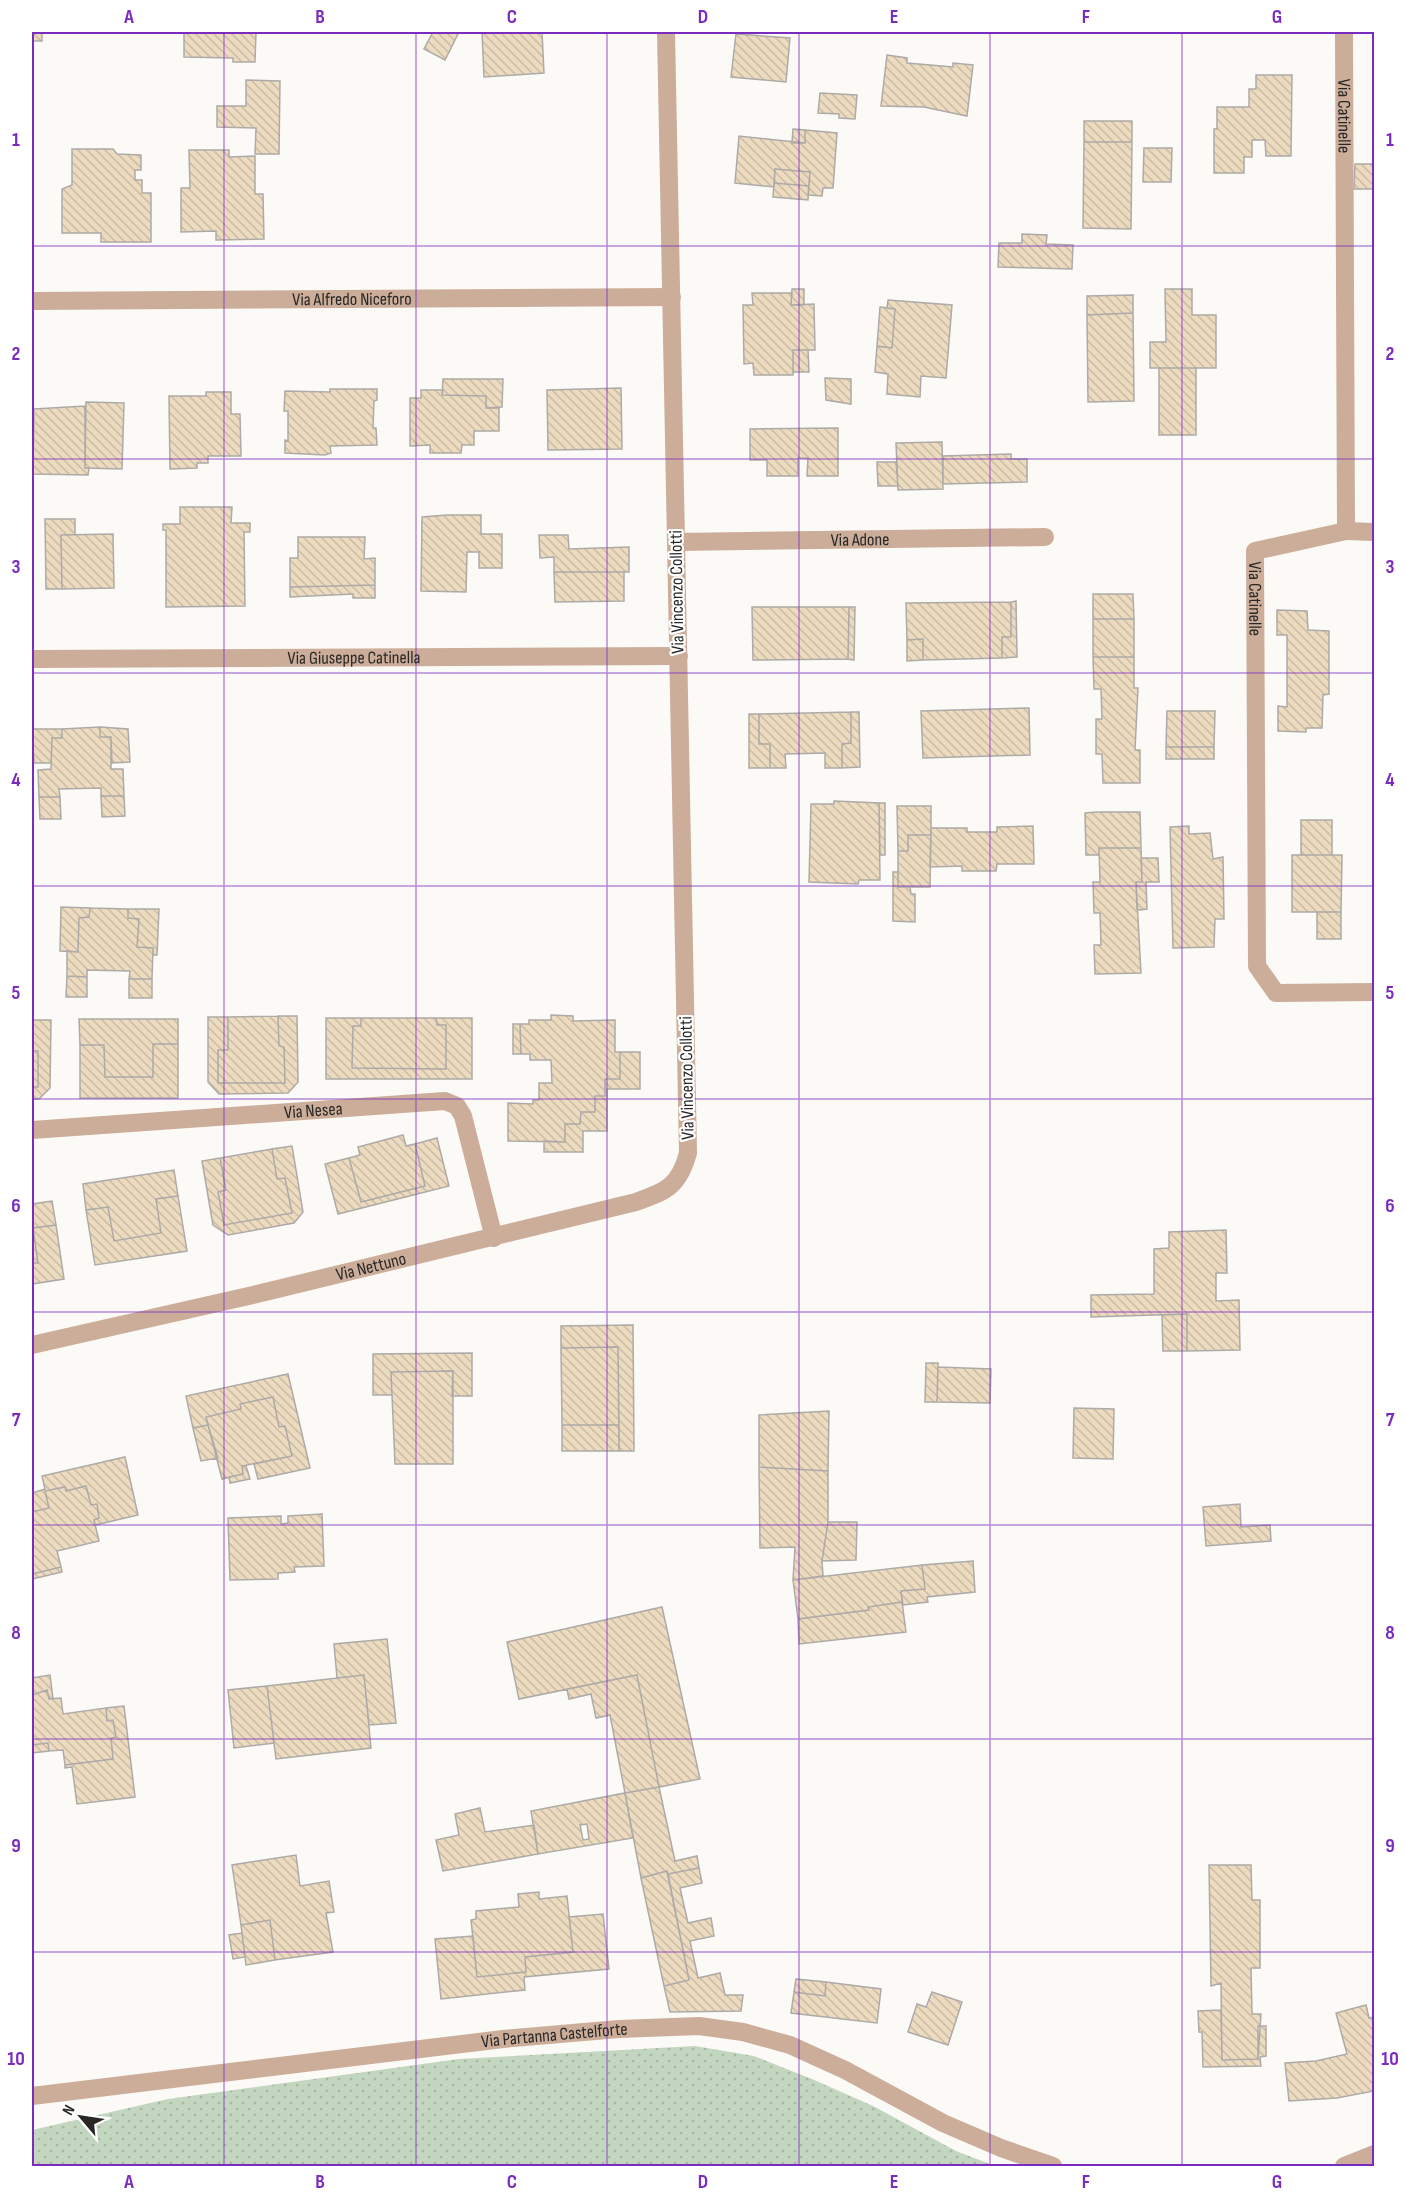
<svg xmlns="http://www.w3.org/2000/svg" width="1406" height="2198" viewBox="0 0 1406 2198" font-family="'Sofia Sans Condensed',sans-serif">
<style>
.grass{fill:url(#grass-dots)}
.building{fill:url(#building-back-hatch);stroke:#adaaa7;stroke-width:1.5;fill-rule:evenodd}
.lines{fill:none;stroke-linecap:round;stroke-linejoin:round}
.street{stroke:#cbad99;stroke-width:18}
.grid{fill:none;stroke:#7b2cbf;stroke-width:1.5;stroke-opacity:0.55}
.labels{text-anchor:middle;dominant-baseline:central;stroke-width:4.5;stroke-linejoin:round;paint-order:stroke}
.street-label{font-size:18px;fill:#282726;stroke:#fff}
.neatline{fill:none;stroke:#7b2cbf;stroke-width:2}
.grid-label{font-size:20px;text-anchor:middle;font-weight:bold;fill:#7b2cbf}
</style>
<defs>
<pattern id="grass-dots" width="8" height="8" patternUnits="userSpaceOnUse" patternTransform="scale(1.5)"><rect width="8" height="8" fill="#c3d6c0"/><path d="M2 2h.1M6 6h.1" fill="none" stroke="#a8b8a5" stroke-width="1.8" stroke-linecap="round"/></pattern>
<pattern id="building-back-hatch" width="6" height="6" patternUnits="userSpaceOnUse" patternTransform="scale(1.5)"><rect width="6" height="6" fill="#eddbc0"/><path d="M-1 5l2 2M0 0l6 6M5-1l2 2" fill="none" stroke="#cbbca5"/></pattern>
</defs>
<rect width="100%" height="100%" fill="#fcfaf6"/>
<path class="grass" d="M695,2046l59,10 58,23 61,27 83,45 39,15h-963v-36l136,-31 291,-40z"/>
<path class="building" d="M32,32h10v9h-10z
M184,32h72l-1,30h-22v-4l-49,-1z
M433,32h26l-14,28 -21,-11z
M482,32h60l2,41 -60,4z
M736,34l54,4 -4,44 -55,-5z
M887,55l20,3v5l46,4v-4l20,2 -6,51 -43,-9 -43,-1z
M1256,75h36l-1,81h-25l-1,-16h-13v17h-8v16h-30v-44h3v-22h32v-18h7z
M246,80l34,1 -1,73h-24l1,-26 -39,-1v-21h29z
M820,93l37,2 -2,24 -16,-1v-4l-21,-1z
M1084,121h48v21h-48z
M793,129l12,1v13h-13z
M805,130l32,3 -4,55h-10l-1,8 -14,-1 2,-23 -35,-3 -1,18 -39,-4 4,-47 66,7z
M1084,142h48l-1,87 -48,-1z
M1144,148h28l-1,34h-28z
M72,149h41l4,5 24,1v15h-6v10h7v13h9v49h-50v-9h-39v-44l10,-4z
M189,150h40v7l26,-1v38h8l1,45 -48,1v-9l-35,1v-44h9z
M1355,164h19v25h-20z
M775,169l35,3 -1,14 -35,-3z
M774,183l35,3 -1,14 -35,-3z
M1022,234l25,1 -1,9 27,1 -1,24 -74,-2 1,-24h23z
M792,289h12v16h-13z
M1165,289h27v26h24v53h-66v-26h16z
M752,293h40l-1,12 23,-1 1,46h-22v25h-39l-1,-12 -9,1 -1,-59h10z
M1133,295v18l-46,2v-19z
M888,300l64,5 -6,73 -25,-2 -1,21 -33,-3 1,-20 -13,-2 2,-26 15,2 3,-39 -8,-1z
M880,307l15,2 -3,39 -15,-2z
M1133,313l1,88 -46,1 -1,-87z
M793,350h15l1,22h-16z
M1159,368h37v67h-37z
M825,378l26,1v25l-25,-4z
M443,379h60l-1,28 -16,1v-12l-44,-1z
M621,388l1,61 -74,1 -1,-60z
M330,389h47v11l-3,1 -1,27h3l1,17 -47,1 1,7 -6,2 -40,-2v-13l3,1v-30h-4l1,-20 45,1z
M421,390h22l-1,5 44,1v12h13v23h-25v14h-12l-1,8h-31v-8l-20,1v-48h11z
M206,392h25v22h9l1,42h-33v7h-11v5l-27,1 -1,-73h37z
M86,402l38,1 -2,66 -37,-1z
M85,406v62h4l-1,7 -55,-1 1,-65z
M838,428v48h-31l1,-18h-10v18h-31v-16h-17v-31z
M942,442l1,47 -45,1 -2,-47z
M1011,454v5h16v23l-84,2v-28z
M877,462h19l2,24h-20z
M180,507h52l-1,16h19v9h-6l1,74 -79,1v-77h-3v-6h17z
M447,515h34v19h21v34h-23v-16h-12l-1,40 -45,-1 1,-74z
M45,519h30v16h-14l1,54h-16z
M113,534l1,54 -52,1 -1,-54z
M539,535h29l1,14 60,-2v25h-75v-15l-14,1z
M298,537h67l-1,22 11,-1v27l-85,2v-29h8z
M554,572h70v29l-69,1z
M375,585v13h-22v-4l-63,3v-10z
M1093,594h40l1,25h-41z
M1016,601l1,56 -15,1v-21h9v-35z
M1011,602v35h-9v21l-79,2v-21l-16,1 -1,-37z
M752,607h97l-1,52 -95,1z
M849,607h6l-1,53 -6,-1z
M1277,610l30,1 1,19 21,1v63l-6,1 -1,33h-16v4l-28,-1v-25l9,1v-72h-10z
M1093,619h41v38h-41z
M923,639v21l-16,1v-21z
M1093,657h41v31h4l-3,62h5v33h-37l-1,-29h-6v-35h6l-1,-30h-7z
M1029,708l1,47 -107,3 -2,-47z
M1167,711h48l-1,36h-48z
M851,712v31l-9,1v24h-17v-15l-40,1 1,14h-16v-24h-11v-30z
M851,712h8l1,55 -18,1v-24l9,-1z
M749,714h10v30h11v24h-21z
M100,727v10h11v32h12l1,27h-23v-8l-42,1 1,8h-21l-1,-27 13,-1 1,-31h10v-9z
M100,727l28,2 2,33 -18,1 -1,-26h-11z
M32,729h30v9h-10l-1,25h-17z
M1166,747h48v12h-48z
M101,796h23l1,20 -23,1z
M39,797h21l1,22h-21z
M834,801l45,2 1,77h-21l-1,4 -49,-2 2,-78h23z
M879,803h6v52h-5z
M897,806h34v29h-23v16h-10z
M1098,812h42l1,36h-42v7h-13l-1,-42z
M1301,820h31v35h-31z
M1033,826l1,38h-37l-1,7h-34v-5l-32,1 1,-39h36v4h30v-5z
M1189,826v8l21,-1 3,26 10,-2 1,62h-9l-1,28 -41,1 -3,-121z
M908,835h23l-1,52h-32v-36h10z
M1099,848h42l1,34h-6l5,91 -46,1 -1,-29h7l-1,-32h-6l-1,-31h7z
M1292,855h50l-1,57h-49z
M1141,858h17l1,24h-13l1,27 -7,1 -3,-1 -1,-27h6z
M893,872h5v15h12l1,7h4v28l-22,-1z
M61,907l29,1 -1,9 -10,1 -1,34 -18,-1z
M90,908l38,1v9l11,1 -2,28 16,1 -1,31h-23l1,-8 -43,-1v7l-20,-1v-25l11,1 1,-34 10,-1z
M128,909h31l-2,46h-4v-7l-16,-1 2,-28 -11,-1z
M1317,912h24v27h-24z
M67,976l20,1v20h-21z
M129,979h23v19h-23z
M551,1015l22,1v5l42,-1v32h5v27h-15v17h-10v16h-14l-1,12h-15v18l-57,-1v-38l25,1v-4h6v-17h13l-1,-23h-21v-6h-9l-1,-30h9v-4h22z
M278,1016h19l1,66 -10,11 -69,1 -11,-12v-65h20v33h-10v33h67l-1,-36 -5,-1z
M278,1016l1,30 5,1 1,36h-67v-33h10v-33z
M326,1018h35v8h-8l-1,42 94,1v-44h-9l-1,-7h36v61h-146z
M361,1018h75l1,7h9v44l-94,-1 1,-42h8z
M79,1019h99v25h-25v33h-48l-1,-32h-24z
M32,1020h19l-1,68 -11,11h-7v-12h6v-36h-6z
M513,1024h7l1,30h-8z
M153,1044h25v54h-98v-53h24l1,32h48z
M32,1051h6v36h-6z
M620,1052h20v37h-33v42h-24v21h-39v-11l21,1v-18h15l1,-12h14v-16h10v-17h15z
M403,1135l3,11 9,-2 10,42 -64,16 -12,-44 11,-3 -2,-8z
M437,1138l12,48 -111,28 -13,-50 24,-6 12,44 64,-16 -10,-42z
M292,1146l11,66 -9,11 -66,12 -15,-10 -11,-64 18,-3 6,32 -8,2 6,33 68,-12 -7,-35 -8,1 -5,-30z
M272,1149l5,30 8,-1 7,35 -68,12 -6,-33 8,-2 -6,-32z
M174,1170l4,26 -22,3 5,34 -47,8 -6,-34 -22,3 -3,-26z
M178,1196l9,55 -92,14 -9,-55 22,-3 6,34 47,-8 -5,-34z
M52,1201l4,24 -23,3 5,35h-6v-59z
M56,1225l8,54 -32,5v-21h6l-5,-35z
M1226,1230l1,43h-11v28l23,-1 1,50 -53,1v-37l-96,3v-22l63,-1v-45l15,-1v-16z
M1187,1314v37h-24l-1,-36z
M633,1325l1,126h-15l-1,-104 -57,1v-22z
M618,1347l1,78h-57l-1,-77z
M472,1353v43h-20l1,-25 -62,1 1,23h-19v-41z
M926,1363h12l-1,39h-12z
M938,1367l53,2 -1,34 -53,-1z
M453,1371v93h-58l-4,-92z
M288,1374l22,94 -52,11 -4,-15 38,-8 -7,-30 -6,1 -6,-30 -33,7 1,5 -35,8 2,8 -15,3 -7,-32z
M273,1397l6,30 6,-1 7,30 -50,10 1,8 -21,5 -16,-62 35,-8 -1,-5z
M1074,1408l40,1 -1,50 -40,-1z
M829,1411l-1,60 -69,-4v-52z
M208,1425l10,33 -17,3 -8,-33z
M562,1425h57v26h-57z
M125,1457l13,58 -43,10 -1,-5 5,-2 -2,-14 -6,1 -5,-19 -20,5 -1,-4 -20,4 4,17 -17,4v-19l13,-4 -3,-13z
M242,1466h4l4,13 -20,4 -1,-6 14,-3z
M759,1467l69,4v51l-6,39 1,15 -30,4 2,-33 -35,1z
M86,1486l5,19 6,-1 2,14 -5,2 5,21 -42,10 4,16 -29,7v-62l17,-4 -4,-17 20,-4 1,4z
M1240,1504l1,23 29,-2 1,16 -65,5 -3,-39z
M322,1514l2,52 -30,1 1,5 -17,1v6l-48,1 -2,-62 53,-2v8l7,-1v-7z
M828,1522h29l-1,38 -34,1z
M973,1561l2,31 -48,5 1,5 -25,3 -2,-14 24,-2 -3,-24z
M922,1565l3,24 -24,2 1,11 -34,5 1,3 -71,9 -5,-39z
M61,1567l1,5 -30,7v-5z
M902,1602l4,30 -107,12 -1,-25 71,-9 -1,-3z
M662,1607l38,172 -41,8 -22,-112 -118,24 -12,-57z
M387,1639l9,84 -27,2 -5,-50 -27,3 -3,-34z
M50,1675l3,24h-4l-2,-9 -15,5v-17z
M364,1675l7,73 -95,11 -9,-73z
M637,1675l22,112 -34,6 -15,-78 -14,3 -5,-24 -22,5 -2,-10z
M267,1686l7,57 -40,5 -6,-58z
M47,1690l2,9 12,-1 2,16 43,-6 1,13 6,-1 3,17 -5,1 2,21 -48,6 -2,-15 -14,1 -1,-8 -16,2v-50z
M124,1706l11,91 -58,7 -5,-37 -7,1v-3l48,-6 -2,-21 5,-1 -3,-17 -6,1 -1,-13z
M48,1743l1,8 -17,2v-8z
M659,1787l16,74 22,-5 2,12 -31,6 -1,-3 -26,7 -16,-85z
M625,1793l8,45 -95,16 -7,-43zM587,1824l2,15 -6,1 -3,-15z
M480,1808l5,24 49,-7 4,29 -95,17 -7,-31 23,-5 -4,-21z
M296,1855l4,31 29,-5 5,31 -8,1 7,39 -58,8 -5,-40 -29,5 -9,-60z
M1209,1865h42l1,35h8v68h-9l1,46h9l-3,45 -36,1 -1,-77 -10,3z
M699,1868l3,15 -22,5 8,35 23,-5 3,18 -24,5 8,37 22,-5 5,22h18l-2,16 -71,1 -6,-26 25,-6 -21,-106z
M667,1871l22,109 -25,6 -23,-108z
M539,1892v7l28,-3 6,56 -48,5 1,15 -49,5 -6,-57 5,-1v-8l43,-4 -1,-13z
M603,1914l6,55 -85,8 1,13 -84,9 -6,-60 38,-3 4,41 49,-5 -1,-15 48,-5 -4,-35z
M270,1920l5,40 -29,5 -5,-40z
M242,1933l3,24 -12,2 -4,-24z
M796,1979l30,3 -1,14 -31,-4z
M826,1982l55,7 -4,34 -86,-10 3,-21 31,4z
M932,1992l30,10 -14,43 -40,-13 9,-28 9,3z
M1366,2005l3,13 5,-1v74l-37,7 -48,3 -4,-38 31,-2 31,-7 -11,-41z
M1221,2010l1,50 36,-1v-33h8v30l-6,1 1,9 -58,1 -1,-35h-3l-1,-21z"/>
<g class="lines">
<g class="street">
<path id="s1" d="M1344,32l2,499 -91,20 2,415 19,27 98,-1"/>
<path id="s2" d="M32,301l640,-4"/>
<path d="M1346,531l28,1"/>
<path id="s3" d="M676,542l369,-5"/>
<path id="s4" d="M32,659l647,-3"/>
<path id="s5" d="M32,1130l413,-29 12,5 6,10 31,122"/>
<path id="s6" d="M32,1345l221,-50 383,-93c31,-11 43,-16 52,-49l-22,-1121"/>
<path id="s7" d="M32,2096l471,-57 116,-10 80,-3 44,6 47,13 55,25 98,53 58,25 52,18"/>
<path d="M1344,2166l30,-12"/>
</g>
</g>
<path class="grid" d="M224,32v2134M416,32v2134M607,32v2134M799,32v2134M990,32v2134M1182,32v2134M32,246h1342M32,459h1342M32,673h1342M32,886h1342M32,1099h1342M32,1312h1342M32,1525h1342M32,1739h1342M32,1952h1342"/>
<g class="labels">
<g class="street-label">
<text stroke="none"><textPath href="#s1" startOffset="84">Via Catinelle</textPath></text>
<text stroke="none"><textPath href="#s2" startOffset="320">Via Alfredo Niceforo</textPath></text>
<text stroke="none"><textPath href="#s3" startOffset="184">Via Adone</textPath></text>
<text transform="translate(677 592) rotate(-91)">Via Vincenzo Collotti</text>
<text stroke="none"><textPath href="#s1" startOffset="640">Via Catinelle</textPath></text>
<text stroke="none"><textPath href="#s4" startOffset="322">Via Giuseppe Catinella</textPath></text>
<text transform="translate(687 1078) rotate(-91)">Via Vincenzo Collotti</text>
<text stroke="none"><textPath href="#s5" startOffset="282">Via Nesea</textPath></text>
<text stroke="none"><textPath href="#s6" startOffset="348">Via Nettuno</textPath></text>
<text stroke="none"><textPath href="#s7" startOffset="526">Via Partanna Castelforte</textPath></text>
</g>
</g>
<rect width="1406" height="2198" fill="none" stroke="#ffffff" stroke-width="66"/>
<g transform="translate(81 2117) rotate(299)" stroke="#ffffff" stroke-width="4.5" paint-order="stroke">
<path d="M0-4.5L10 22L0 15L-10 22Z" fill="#282726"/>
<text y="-9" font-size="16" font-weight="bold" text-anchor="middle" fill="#282726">N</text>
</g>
<rect x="33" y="33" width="1340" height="2132" class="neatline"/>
<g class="grid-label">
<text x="129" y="23">A</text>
<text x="320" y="23">B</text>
<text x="512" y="23">C</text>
<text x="703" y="23">D</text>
<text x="894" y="23">E</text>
<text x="1086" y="23">F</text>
<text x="1277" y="23">G</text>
<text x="16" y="146">1</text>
<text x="1390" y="146">1</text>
<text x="16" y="360">2</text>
<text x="1390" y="360">2</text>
<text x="16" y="573">3</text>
<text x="1390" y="573">3</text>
<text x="16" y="786">4</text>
<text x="1390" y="786">4</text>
<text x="16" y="999">5</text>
<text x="1390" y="999">5</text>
<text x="16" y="1212">6</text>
<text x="1390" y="1212">6</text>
<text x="16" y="1426">7</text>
<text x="1390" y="1426">7</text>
<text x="16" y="1639">8</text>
<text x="1390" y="1639">8</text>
<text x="16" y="1852">9</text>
<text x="1390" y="1852">9</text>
<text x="16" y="2065">10</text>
<text x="1390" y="2065">10</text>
<text x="129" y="2188">A</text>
<text x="320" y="2188">B</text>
<text x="512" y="2188">C</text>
<text x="703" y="2188">D</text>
<text x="894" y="2188">E</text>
<text x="1086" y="2188">F</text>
<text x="1277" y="2188">G</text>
</g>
</svg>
